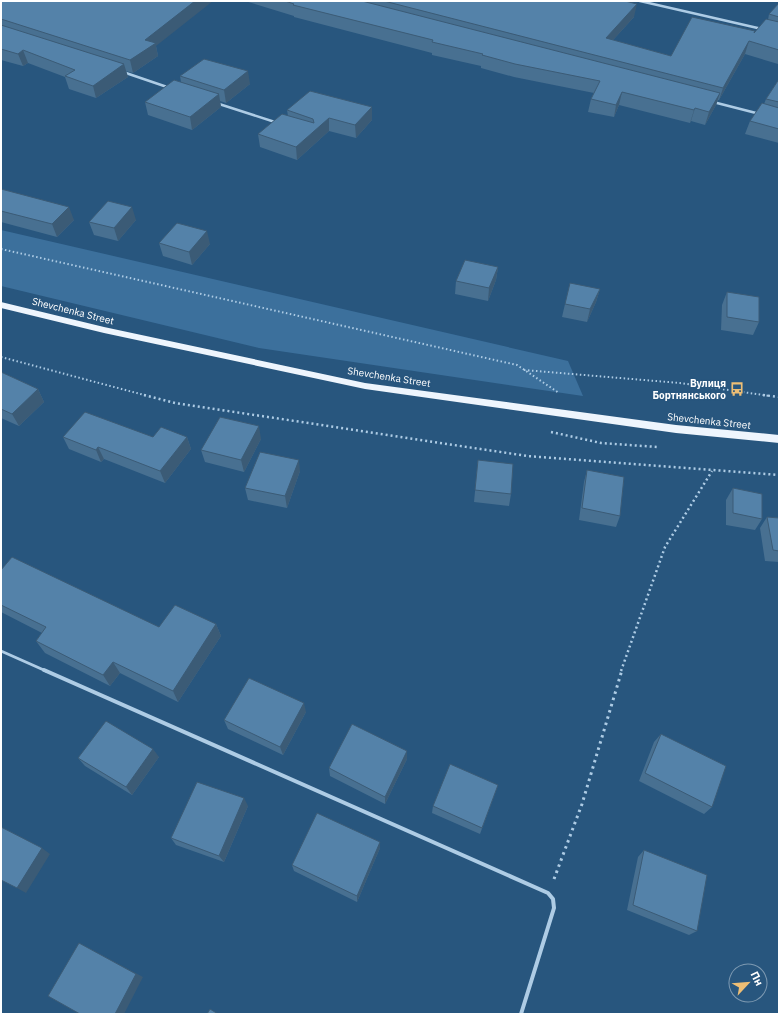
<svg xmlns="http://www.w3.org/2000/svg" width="780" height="1015" viewBox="0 0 780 1015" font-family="'IBM Plex Sans',sans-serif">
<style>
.green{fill:#3c709c}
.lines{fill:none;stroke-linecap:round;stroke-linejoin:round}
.path-far2{stroke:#aecce5;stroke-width:2;stroke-dasharray:1.5 2.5;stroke-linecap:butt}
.path-far1{stroke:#aecce5;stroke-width:2.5;stroke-dasharray:2 3;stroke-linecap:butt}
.path{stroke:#aecce5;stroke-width:3;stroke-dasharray:2.5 4;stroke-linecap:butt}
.service-far1{stroke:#aecce5;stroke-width:3}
.service{stroke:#aecce5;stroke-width:4}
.minor{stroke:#aecce5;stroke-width:2.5}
.primary{fill:#eef5fd;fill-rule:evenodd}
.wall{fill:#487091}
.shaded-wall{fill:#3b5b76}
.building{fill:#5482a9;stroke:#3b5b76}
.labels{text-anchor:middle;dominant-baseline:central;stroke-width:3.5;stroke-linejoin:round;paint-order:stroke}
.street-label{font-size:10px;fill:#fff;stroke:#28567e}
.poi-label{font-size:10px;font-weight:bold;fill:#fff;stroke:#28567e;text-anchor:end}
</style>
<rect width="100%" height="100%" fill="#28567e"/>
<path class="green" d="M1,230l567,131 15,35 -324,-48 -258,-62z"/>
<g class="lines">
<path class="path-far2" d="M1,249l516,116 42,28
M1,357l147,39
M524,370l156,13 90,13"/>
<path class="path-far1" d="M144,395l31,8 352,53 252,19
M763,395l16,2
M551,432l50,11 56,4
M621,671l44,-124 47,-76"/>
<path class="path" d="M554,879l28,-75 40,-134"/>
<path class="service-far1" d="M1,651l45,20"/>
<path class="service" d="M44,670l504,223 5,6 1,9 -33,106"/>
<path class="minor" d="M640,1l122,28
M123,72l47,16
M713,102l47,12
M216,103l62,20"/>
<path class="primary" d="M1,302l103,25 261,56 311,42 103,10v8l-103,-10 -311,-44 -261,-56 -103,-25z"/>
</g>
<path class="wall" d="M1,1l155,45 2,10 -25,17 -7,-2 2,6 -32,21 -27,-9 -4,-12 -37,-14 -5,3 -22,-6z
M245,1h380l9,16 -21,23 58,16 84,-24 13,-12 1,-6 10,-11v60l-1,1 -33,-10 -26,46h-1l-2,5 -11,20 -14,-4 -1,2 -71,-18 -5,12 -26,-5 3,-13 3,-6 -80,-16 -33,-9v-2l-49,-11v-2l-138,-36v-1z
M180,76l70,8 -24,19 -6,-2 1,6 -29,23 -44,-15 -3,-13 36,-20z
M779,79v64l-34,-9 5,-13 14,-17 2,-5z
M287,110l85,10 -16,18 -27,-7 -32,29 -37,-13 -2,-13 30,-18z
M1,189l73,31 -17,17 -56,-15z
M136,220l-18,21 -24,-6 -5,-13z
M159,243l51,1 -18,21 -29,-9z
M498,267l-2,13 -8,21 -33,-7 1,-13z
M600,289l-4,13 -9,20 -25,-5 3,-13z
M727,292l32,30 -6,13 -32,-5 1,-25z
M1,372l37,17 6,13 -25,24 -18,-8z
M63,437h124l4,12 -26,34 -61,-24 -3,3 -32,-13z
M261,439l-17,33 -39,-10 -4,-12z
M478,460l33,34 -2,12 -35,-4z
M587,470l33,46 -4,11 -37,-7 5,-38z
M300,471l-13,37 -39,-8 -3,-12z
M733,488l29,31 -7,11 -29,-5v-25z
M767,517l12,1v44l-14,-1 -5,-33z
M1,570l158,57 57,-3 5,12 -43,66 -58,-29 -10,13 -65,-33 -9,-12 6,-8 -41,-21z
M306,712l-23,43 -55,-26 -4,-9z
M661,734l51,73 -8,7 -65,-33 15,-39z
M159,757l-27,38 -47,-29 -7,-8z
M407,759l-22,45 -55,-28 -1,-8z
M498,785l-18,49 -48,-21 1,-7z
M248,806l-24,56 -48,-17 -5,-7z
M380,842v6l-23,54 -63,-31 -2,-6z
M644,850l53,81 -8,4 -62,-25 11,-53z"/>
<path class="shaded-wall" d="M195,1h18l-57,45 2,10 -25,17 -3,-13 15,-20z
M637,4l-3,13 -30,33 2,-12z
M749,41l-4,13 -26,46 4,-12z
M23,50l5,13 -5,3 -5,-12z
M124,64l4,13 -32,21 -3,-12z
M248,71l2,13 -24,19 -2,-13z
M622,92l-3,13 -5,12 2,-12z
M720,93l-4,12 -11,20 4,-13z
M219,94l2,13 -29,23 -2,-13z
M372,107v13l-16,18 -1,-13z
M695,108l-4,13 -1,2 4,-13z
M329,118v13l-32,29 -1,-13z
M69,207l5,13 -17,17 -5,-13z
M132,207l4,13 -18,21 -4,-13z
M207,231l3,13 -18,21 -3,-13z
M498,267l-2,13 -8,21 1,-13z
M600,289l-4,13 -9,20 3,-13z
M38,389l6,13 -25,24 -7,-12z
M259,426l2,13 -17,33 -3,-12z
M187,437l4,12 -26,34 -5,-12z
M98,447l6,12 -3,3 -5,-12z
M299,460l1,11 -13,37 -2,-12z
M216,624l5,12 -43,66 -5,-11z
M113,662l7,11 -10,13 -7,-11z
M304,703l2,9 -23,43 -3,-8z
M153,749l6,8 -27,38 -6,-8z
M407,751v8l-22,45v-7z
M244,798l4,8 -24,56 -5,-6z
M380,842v6l-23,54v-6z
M42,848l8,6 -24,39 -9,-5z
M79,943l64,34 -19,37h-9z"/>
<path class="building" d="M1,1h194l-50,39 11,3 -26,17 -129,-41z
M285,1h77l358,92 -11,19 -14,-4 -1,2 -72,-18 -6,13 -25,-6 9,-18 -85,-17 -33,-9 1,-1 -51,-12 1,-2 -140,-35 1,-1z
M384,1h241l12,3 -31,34 65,18 21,-39 63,14 -1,2 12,-14 13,3v28l-30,-9 -26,47z
M779,3v14l-10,-3z
M1,25l123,39 -31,22 -28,-10 10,-6 -52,-20 -5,4 -17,-5z
M204,59l44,12 -24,19 -44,-14z
M779,79v23l-13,-3z
M174,80l45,14 -29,23 -45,-15z
M310,91l62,16 -17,18 -26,-7 -33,29 -38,-13 24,-20 32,9 -1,-4 -26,-9z
M762,103l17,5v21l-29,-8z
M1,189l68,18 -17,17 -51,-13z
M108,201l24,6 -18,21 -25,-6z
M177,223l30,8 -18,21 -30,-9z
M465,260l33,7 -9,21 -33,-7z
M570,283l30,6 -10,20 -25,-5z
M727,292l32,5v25l-32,-5z
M1,372l37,17 -26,25 -11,-5z
M85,412l68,25 8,-10 26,10 -27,34 -62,-24 -2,3 -33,-13z
M220,417l39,9 -18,34 -40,-10z
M260,452l39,8 -14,36 -40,-8z
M478,460l35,4 -2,30 -36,-4z
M587,470l37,7 -4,39 -38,-8z
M733,488l29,6v25l-29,-6z
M767,517l12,1v33l-6,-1z
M12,557l147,70 16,-22 41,19 -43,67 -60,-29 -10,13 -67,-34 10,-14 -45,-22v-35z
M249,678l55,25 -24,44 -56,-27z
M106,721l47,28 -27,38 -48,-29z
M352,724l55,27 -22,46 -56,-29z
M661,734l65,32 -14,41 -67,-34z
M450,764l48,21 -16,43 -49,-22z
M197,782l47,16 -25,58 -48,-18z
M317,813l63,29 -23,54 -65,-31z
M1,827l41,21 -25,40 -16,-8z
M644,850l63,25 -10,56 -64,-26z
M79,943l57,31 -21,40h-35l-32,-18z
M210,1009l8,5h-11z"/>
<defs>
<symbol id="bus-bare" viewBox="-9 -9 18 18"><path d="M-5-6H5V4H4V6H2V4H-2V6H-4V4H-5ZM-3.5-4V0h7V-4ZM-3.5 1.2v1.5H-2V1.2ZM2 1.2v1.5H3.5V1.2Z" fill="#edbe75" stroke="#28567e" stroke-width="2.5" paint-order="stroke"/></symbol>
</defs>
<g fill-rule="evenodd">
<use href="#bus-bare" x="727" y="379" width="20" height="20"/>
</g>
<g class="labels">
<g class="street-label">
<text transform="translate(73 311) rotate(14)">Shevchenka Street</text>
<text transform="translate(389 377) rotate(9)">Shevchenka Street</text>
<text transform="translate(709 421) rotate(6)">Shevchenka Street</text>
</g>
<g class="poi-label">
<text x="726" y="383">Вулиця<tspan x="726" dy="12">Бортнянського</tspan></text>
</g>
</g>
<rect width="780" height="1015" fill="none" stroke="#ffffff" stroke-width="4"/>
<g transform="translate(748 983) rotate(64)"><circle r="19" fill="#28567e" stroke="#7e9ab2"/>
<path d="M0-3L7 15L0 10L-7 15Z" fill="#edbe75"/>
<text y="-6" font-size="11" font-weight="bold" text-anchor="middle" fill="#ffffff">Пн</text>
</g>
</svg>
